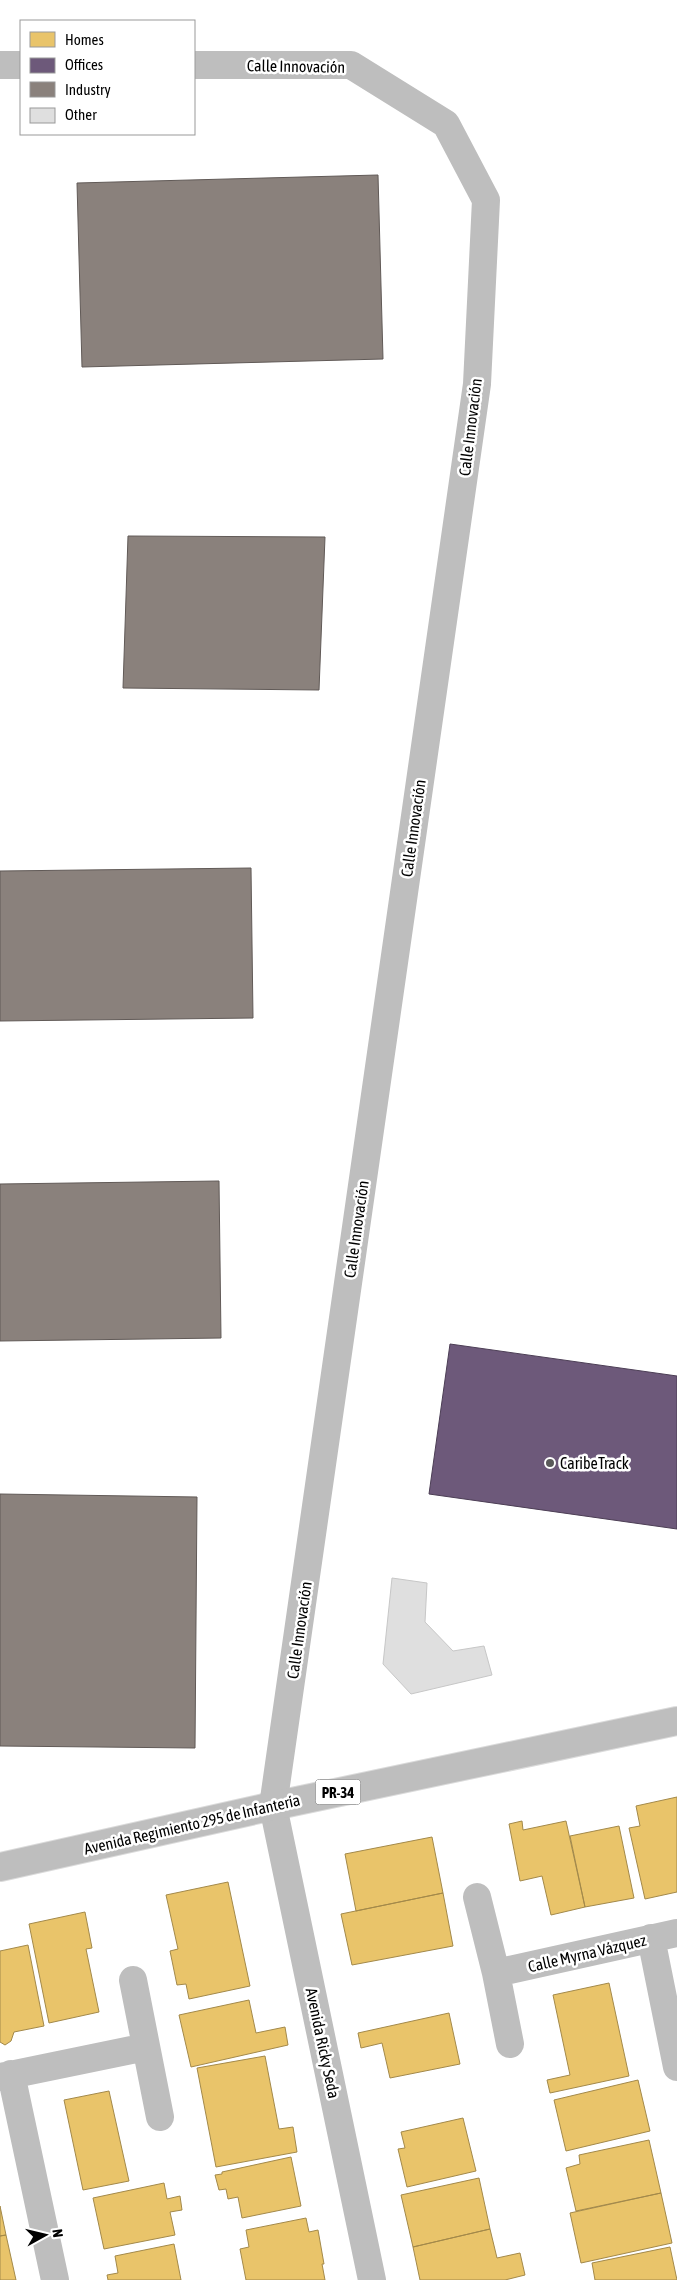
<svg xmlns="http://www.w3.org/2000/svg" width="677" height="2280" viewBox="0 0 677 2280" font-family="'Asap Condensed',sans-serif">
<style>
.homes{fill:#e9c46a;stroke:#a3894a}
.offices{fill:#6d597a;stroke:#4c3e55}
.industry{fill:#8a817c;stroke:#615a57}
.building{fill:#dfdfdf;stroke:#c7c7c7}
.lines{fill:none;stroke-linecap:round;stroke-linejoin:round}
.major-casing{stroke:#dbdbdb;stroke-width:30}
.minor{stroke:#bebebe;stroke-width:28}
.major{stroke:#bebebe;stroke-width:28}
.poi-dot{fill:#595959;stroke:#fff;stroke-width:2}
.labels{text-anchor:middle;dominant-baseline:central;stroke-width:5;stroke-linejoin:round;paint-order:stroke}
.shield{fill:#fff;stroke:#4c4c4c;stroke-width:1}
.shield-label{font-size:15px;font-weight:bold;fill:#000}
.street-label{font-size:16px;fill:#000;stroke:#fff}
.poi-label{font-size:16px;fill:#000;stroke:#fff;text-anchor:start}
</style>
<rect width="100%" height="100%" fill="#fff"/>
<path class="homes" d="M677,1797v95l-32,7 -16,-71 11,-2 -4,-20z
M522,1821l1,9 43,-9 19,86 -34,8 -9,-39 -22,5 -11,-57z
M619,1826l15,72 -49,9 -15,-71z
M432,1837l11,56 -87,18 -11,-57z
M228,1882l22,104 -61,13 -3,-15 -9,1 -7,-34 8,-2 -12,-54z
M443,1893l10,53 -101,19 -11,-51z
M85,1912l7,36 -6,1 13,63 -50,11 -20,-99z
M28,1945l16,81 -30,6 -3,9 -6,4 -5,-3v-91z
M609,1983l20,93 -79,17 -3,-13 23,-5 -17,-80z
M249,2000l7,33 29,-6 3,18 -97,22 -12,-52z
M449,2013l11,51 -70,14 -8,-35 -21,5 -3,-15z
M265,2056l14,73 14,-2 4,25 -81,15 -19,-99z
M638,2080l12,51 -84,20 -12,-51z
M109,2091l20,90 -46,9 -19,-90z
M463,2118l13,53 -69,16 -9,-38 7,-1 -4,-16z
M649,2140l12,53 -85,18 -10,-43 14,-4 -1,-9z
M291,2157l10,49 -59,12 -4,-21 -10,2 -2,-10 -7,1 -4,-15 7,-1v-2z
M479,2178l11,51 -77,18 -12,-52z
M164,2183l3,16 13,-3 2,14 -12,2 5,23 -71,14 -11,-51z
M661,2193l11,50 -91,20 -11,-50z
M0,2206l6,29 -6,1z
M306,2218l3,14 9,-2 6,34h-2l3,16h-79l-6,-31 9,-2 -3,-17z
M490,2229l7,29 23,-5 5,22 -20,5h-85l-7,-33z
M6,2235l10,45h-16v-44z
M174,2244l7,36h-73l-1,-5 11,-2 -3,-17z
M670,2247l7,33h-82l-3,-17z"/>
<path class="offices" d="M450,1344l227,32v153l-248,-35z"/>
<path class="industry" d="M378,175l5,184 -301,8 -5,-184z
M128,536l197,1 -6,153 -196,-2z
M251,868l2,150 -253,3v-150z
M219,1181l2,157 -221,3v-157z
M0,1494l197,3 -2,251 -195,-2z"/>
<path class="building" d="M392,1578l35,5 -2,39 28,29 31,-5 8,29 -81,19 -28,-30z"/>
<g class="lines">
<defs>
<path id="major" d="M0,1867l273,-61 404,-85"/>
</defs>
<use href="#major" class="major-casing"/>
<path class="minor" d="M0,65h21
M194,65h157l95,59 40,76 -9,184 -204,1422 99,474
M477,1897l19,76 14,71
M651,1938l26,129
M496,1973l181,-40
M133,1980l27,137
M11,2074l44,206
M0,2077l146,-30"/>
<use href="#major" class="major"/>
</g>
<circle class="poi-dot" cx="550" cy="1463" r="5"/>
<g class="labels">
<rect class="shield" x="315.5" y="1779.5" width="45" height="25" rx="4"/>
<g class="shield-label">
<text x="338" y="1792">PR-34</text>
</g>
<g class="street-label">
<text transform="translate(296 66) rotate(1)">Calle Innovación</text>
<text transform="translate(470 427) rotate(-83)">Calle Innovación</text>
<text transform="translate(413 828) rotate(-82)">Calle Innovación</text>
<text transform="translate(356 1229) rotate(-82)">Calle Innovación</text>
<text transform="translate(299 1630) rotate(-82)">Calle Innovación</text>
<text transform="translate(192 1824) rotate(-13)">Avenida Regimiento 295 de Infantería</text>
<text transform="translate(587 1953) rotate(-13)">Calle Myrna Vázquez</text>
<text transform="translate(323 2043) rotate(78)">Avenida Ricky Seda</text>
</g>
<g class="poi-label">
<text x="560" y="1463">CaribeTrack</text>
</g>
</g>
<rect x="20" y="20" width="175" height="115" fill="#ffffff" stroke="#999999"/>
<rect x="30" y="32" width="25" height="15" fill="#e9c46a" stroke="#999999"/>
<text x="65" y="45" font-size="15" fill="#000000">Homes</text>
<rect x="30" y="58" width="25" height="15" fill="#6d597a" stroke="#999999"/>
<text x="65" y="70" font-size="15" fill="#000000">Offices</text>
<rect x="30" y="82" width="25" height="15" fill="#8a817c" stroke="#999999"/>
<text x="65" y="95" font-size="15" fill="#000000">Industry</text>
<rect x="30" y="108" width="25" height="15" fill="#dfdfdf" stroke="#999999"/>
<text x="65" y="120" font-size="15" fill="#000000">Other</text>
<g transform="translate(45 2235) rotate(82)" stroke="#ffffff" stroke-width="4" paint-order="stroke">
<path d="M0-4L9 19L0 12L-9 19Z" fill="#000000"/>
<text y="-8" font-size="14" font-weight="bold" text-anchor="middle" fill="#000000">N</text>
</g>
</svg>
